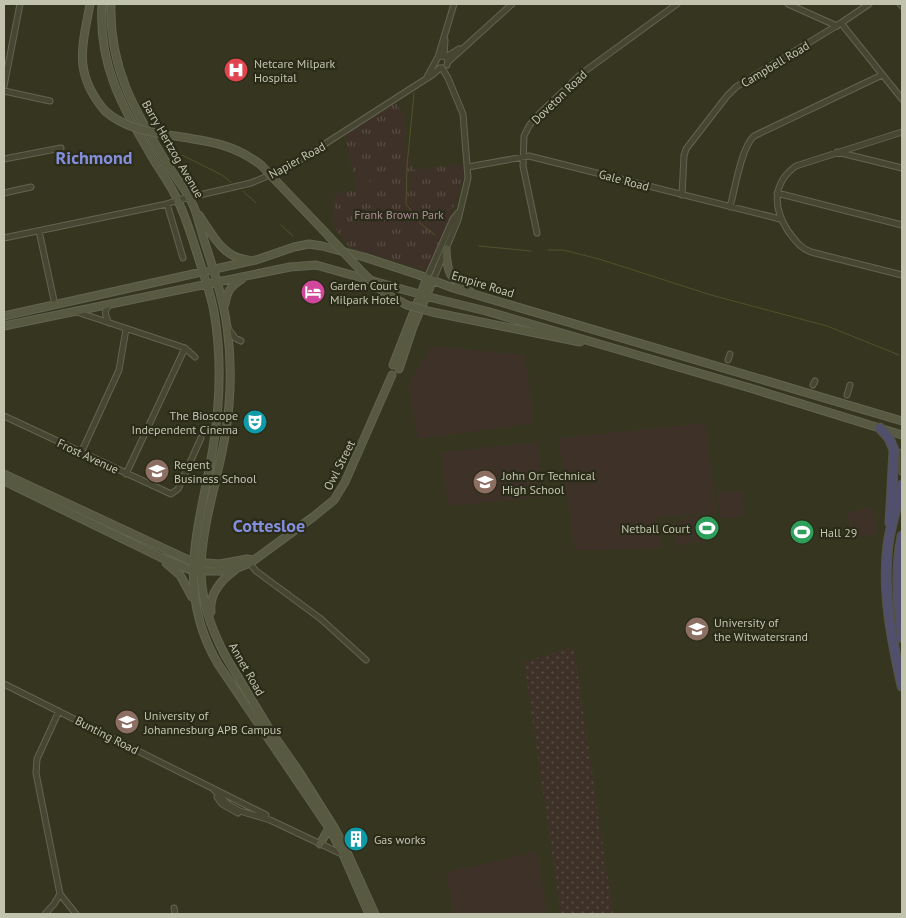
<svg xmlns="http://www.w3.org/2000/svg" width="906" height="918" viewBox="0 0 906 918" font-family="'PT Sans',sans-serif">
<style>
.grass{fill:url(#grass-dots)}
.park{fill:url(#park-tufts)}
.pitch{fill:#3e3128}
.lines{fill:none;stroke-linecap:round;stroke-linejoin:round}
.stream{stroke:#51522b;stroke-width:1}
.street-casing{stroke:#636450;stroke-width:7}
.secondary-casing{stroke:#636450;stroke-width:9}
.highway-casing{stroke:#535440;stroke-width:11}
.street{stroke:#464633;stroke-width:5}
.secondary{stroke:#585941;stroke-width:7}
.highway{stroke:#51506c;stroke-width:9}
.secondary-bridge-casing{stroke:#636450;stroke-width:9;stroke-linecap:butt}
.secondary-bridge{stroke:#585941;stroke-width:7}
.labels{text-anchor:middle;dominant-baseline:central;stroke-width:4.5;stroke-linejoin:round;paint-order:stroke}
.poi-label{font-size:12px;fill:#c2c3ad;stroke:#2a2b19;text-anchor:start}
.street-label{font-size:12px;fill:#c2c3ad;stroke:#2a2b19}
.park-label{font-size:12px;fill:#ae8c98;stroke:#2a2b19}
.district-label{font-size:18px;font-weight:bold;fill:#838fdc;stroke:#2a2b19}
</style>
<defs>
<pattern id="grass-dots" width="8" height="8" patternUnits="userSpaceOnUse" patternTransform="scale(1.25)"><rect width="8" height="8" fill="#3e3128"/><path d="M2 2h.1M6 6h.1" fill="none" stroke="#584d44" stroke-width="1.8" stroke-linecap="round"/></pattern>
<pattern id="park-tufts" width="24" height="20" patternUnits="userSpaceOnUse" patternTransform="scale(1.25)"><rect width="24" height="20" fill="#3e3128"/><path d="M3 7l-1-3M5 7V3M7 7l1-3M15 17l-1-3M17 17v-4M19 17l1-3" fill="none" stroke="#584d44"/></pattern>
</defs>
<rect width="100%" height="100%" fill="#363620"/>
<path class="grass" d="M570,648l4,1 39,265h-52l-37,-252z"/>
<path class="park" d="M395,102l11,16 -1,24 8,28 49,-6 1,15 -32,93 -81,-24 -17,-23 2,-31 22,-4 -12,-54z"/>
<path class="pitch" d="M368,175l5,21 -11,2 -4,-21z
M369,208l12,6 -11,23 -11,-5z
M431,346l94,9 9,68 -116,16 -10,-53z
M705,423l12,90 -60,4 5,31 -87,3 -17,-113z
M538,442l5,55 -95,9 -7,-54z
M742,490l3,26 -25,3 -3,-26z
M873,508l4,26 -26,4 -4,-26z
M712,514l3,26 -39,5 -3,-23 11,-1v-3z
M537,852l10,62h-93l-8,-42z"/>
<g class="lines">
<path class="stream" d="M414,93l-7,73 -1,38 14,19 15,12
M182,155l40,20 9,7
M243,191l13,12
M281,225l12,11
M479,246l52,5
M548,250h15l36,9 112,36 116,31 72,29"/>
<defs>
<path id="street" d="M788,4l49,22
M900,4l2,2
M841,23l61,76
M444,56l1,-16
M438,57c4,-2 8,-1 10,3l-1,5
M446,57l13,-8
M448,62l64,-58
M427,77l11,-20 16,-53
M4,86l16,-82
M4,91l46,10
M902,132l-106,34c-24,17 -23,42 -8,65 7,9 12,17 23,21l91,23
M837,152l65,16
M4,159l57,-11
M468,167l61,-11 251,63
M4,193l27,-6
M777,193l125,32
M682,195l2,-39 2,-7 41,-53 9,-9 105,-64 28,-19
M167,204l16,54
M730,207c5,-18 11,-59 24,-71l128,-61
M39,231l16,74
M537,233l-14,-67 1,-30 5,-10 7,-9 45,-43 96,-70
M4,238l163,-34 11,-4 73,-17 38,-16 143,-92 8,-7
M427,278l26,-59 5,-6
M433,280l25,-60 10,-42 -5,-64 -15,-36 -6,-10
M77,312l108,36 10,9
M109,323c-4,-8 -6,-13 2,-19
M227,327l8,11 6,3
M728,360l2,-6
M813,385l2,-4
M847,395l3,-10
M4,416l167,78 7,-5 23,-51
M902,452v20
M81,453l38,-83 7,-41
M126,474l59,-126
M248,561l8,10 65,48 45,41
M4,684l262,131
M59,711l-22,48 -1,14 24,121 16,20
M214,790l15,15 11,6 30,9 74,35
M217,797l5,7 16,9
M174,908l1,6
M45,914l9,-10 6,-10"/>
<path id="secondary" d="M90,4c-8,44 -17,69 15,107
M102,4c-4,64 22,105 53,158 8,13 17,25 23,39 11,23 17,47 25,71 4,13 9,27 11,40 8,45 6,91 -1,136 -13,78 -39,141 5,216l111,164 13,24 27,62
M111,4c-2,63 23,106 55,158 9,15 21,29 28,45 4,11 7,24 11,36 9,28 18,55 22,84 5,36 4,74 -2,109 -7,43 -24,91 -24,134 0,30 11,61 25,87l44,73 28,40 37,59 12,23 28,62
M175,136c33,5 59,8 86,29
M279,184l43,45
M199,215c13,19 24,43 49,45
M446,249c1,24 3,29 24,41
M384,293l23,12
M225,304c2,-13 6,-18 17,-25
M432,312l148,30
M4,316l252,-56 38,-13 15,-3 13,2 42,11 55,18 34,13 449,133
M4,326l286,-59 26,-2 121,34 49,12 264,77 152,47
M393,365l34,-87
M399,369l14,-42 20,-47
M4,474l189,88 27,2 27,-5 6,1
M4,481l156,76 33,14h31l13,-3 13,-5 63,-46 21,-17 11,-18 47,-107
M166,563l14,12 12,22
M211,612c-2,-18 10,-32 24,-42
M320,844l9,-16"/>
<path id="highway" d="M880,428l9,10 5,12 -4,73
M902,485c-4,18 -12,42 -14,60 -6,47 4,95 14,141
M902,536c-7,34 -4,67 0,102"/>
</defs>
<use href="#street" class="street-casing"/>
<use href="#secondary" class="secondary-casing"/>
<use href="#highway" class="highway-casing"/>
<use href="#street" class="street"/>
<use href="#secondary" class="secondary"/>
<use href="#highway" class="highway"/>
<defs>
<path id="secondary-bridge" d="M105,111c21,18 44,21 70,25
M261,165l18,19
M322,229l42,45 20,19
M407,305l25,7"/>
</defs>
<use href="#secondary-bridge" class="secondary-bridge-casing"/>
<use href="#secondary-bridge" class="secondary-bridge"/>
</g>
<defs>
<symbol id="hospital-disc" viewBox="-11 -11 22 22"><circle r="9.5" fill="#e0444e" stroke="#2a2b19"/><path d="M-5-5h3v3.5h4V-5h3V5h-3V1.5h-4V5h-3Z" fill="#fff"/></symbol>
<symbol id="hotel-disc" viewBox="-11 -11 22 22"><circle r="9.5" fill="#d1479c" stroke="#2a2b19"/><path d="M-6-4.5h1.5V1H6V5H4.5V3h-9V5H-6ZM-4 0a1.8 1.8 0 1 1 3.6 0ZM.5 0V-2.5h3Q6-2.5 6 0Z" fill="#fff"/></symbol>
<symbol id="theatre-disc" viewBox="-11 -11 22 22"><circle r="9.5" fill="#0f9aa8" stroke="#2a2b19"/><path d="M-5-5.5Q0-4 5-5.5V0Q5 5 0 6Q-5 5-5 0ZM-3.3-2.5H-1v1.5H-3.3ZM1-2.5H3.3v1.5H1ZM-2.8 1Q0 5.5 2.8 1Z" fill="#fff"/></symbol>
<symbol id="school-disc" viewBox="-11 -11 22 22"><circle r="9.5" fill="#8d6e63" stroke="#2a2b19"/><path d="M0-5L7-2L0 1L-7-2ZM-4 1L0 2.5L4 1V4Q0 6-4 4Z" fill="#fff"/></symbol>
<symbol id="stadium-disc" viewBox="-11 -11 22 22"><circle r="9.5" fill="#2e9e5b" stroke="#2a2b19"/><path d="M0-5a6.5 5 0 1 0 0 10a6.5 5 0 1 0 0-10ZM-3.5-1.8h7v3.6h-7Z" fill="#fff"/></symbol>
<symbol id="university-disc" viewBox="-11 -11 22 22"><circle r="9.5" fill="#8d6e63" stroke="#2a2b19"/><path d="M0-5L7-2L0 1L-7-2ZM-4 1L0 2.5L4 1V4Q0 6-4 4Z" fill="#fff"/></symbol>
<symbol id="building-disc" viewBox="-11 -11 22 22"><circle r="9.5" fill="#0f9aa8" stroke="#2a2b19"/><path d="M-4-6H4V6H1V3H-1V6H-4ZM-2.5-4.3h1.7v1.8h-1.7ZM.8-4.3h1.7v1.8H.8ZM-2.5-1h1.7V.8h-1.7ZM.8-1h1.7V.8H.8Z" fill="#fff"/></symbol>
</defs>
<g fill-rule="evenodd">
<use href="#hospital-disc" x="222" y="56" width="28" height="28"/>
<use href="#hotel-disc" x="299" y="278" width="28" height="28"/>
<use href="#theatre-disc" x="241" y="408" width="28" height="28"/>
<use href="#school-disc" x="143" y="457" width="28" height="28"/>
<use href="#school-disc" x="471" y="468" width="28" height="28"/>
<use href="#stadium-disc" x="693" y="514" width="28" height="28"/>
<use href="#stadium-disc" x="788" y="518" width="28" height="28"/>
<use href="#university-disc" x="683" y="615" width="28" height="28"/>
<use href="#university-disc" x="113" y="708" width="28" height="28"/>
<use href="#building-disc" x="342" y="825" width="28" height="28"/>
</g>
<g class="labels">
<g class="poi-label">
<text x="254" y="63">Netcare Milpark<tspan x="254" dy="14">Hospital</tspan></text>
<text x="330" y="285">Garden Court<tspan x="330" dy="14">Milpark Hotel</tspan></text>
<text x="238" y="415" text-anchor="end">The Bioscope<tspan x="238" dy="14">Independent Cinema</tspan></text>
<text x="174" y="464">Regent<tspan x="174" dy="14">Business School</tspan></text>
<text x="502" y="475">John Orr Technical<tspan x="502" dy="14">High School</tspan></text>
<text x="690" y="528" text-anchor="end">Netball Court</text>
<text x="820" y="532">Hall 29</text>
<text x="714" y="622">University of<tspan x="714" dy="14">the Witwatersrand</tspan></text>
<text x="144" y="715">University of<tspan x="144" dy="14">Johannesburg APB Campus</tspan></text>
<text x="374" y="839">Gas works</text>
</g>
<g class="street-label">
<text transform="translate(775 64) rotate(-31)">Campbell Road</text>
<text transform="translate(559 97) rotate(-44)">Doveton Road</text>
<text transform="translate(173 149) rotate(60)">Barry Hertzog Avenue</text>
<text transform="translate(297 160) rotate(-29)">Napier Road</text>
<text transform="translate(624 180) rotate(15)">Gale Road</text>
<text transform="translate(483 284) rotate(17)">Empire Road</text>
<text transform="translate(88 456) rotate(25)">Frost Avenue</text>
<text transform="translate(339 465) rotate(-63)">Owl Street</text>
<text transform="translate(247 669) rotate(60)">Annet Road</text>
<text transform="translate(107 735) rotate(27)">Bunting Road</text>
</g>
<g class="park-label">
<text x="399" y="214">Frank Brown Park</text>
</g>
<g class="district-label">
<text x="94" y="157">Richmond</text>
<text x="269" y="525">Cottesloe</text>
</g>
</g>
<rect width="906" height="918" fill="none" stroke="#c2c3ad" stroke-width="10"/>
</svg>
